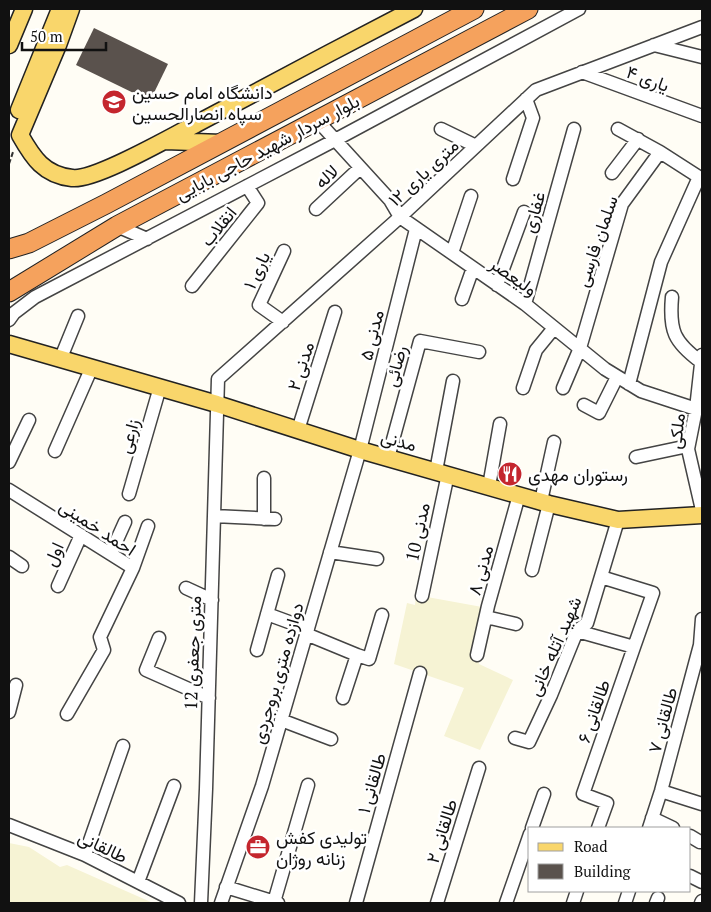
<svg xmlns="http://www.w3.org/2000/svg" width="711" height="912" viewBox="0 0 711 912" font-family="'PT Serif',Vazirmatn,serif">
<style>
.farmland{fill:#f6f3d4}
.building{fill:#5a524d}
.lines{fill:none;stroke-linecap:round;stroke-linejoin:round}
.minor-casing{stroke:#444;stroke-width:15}
.major-casing{stroke:#222;stroke-width:19}
.highway-casing{stroke:#222;stroke-width:21}
.path{stroke:#333;stroke-width:2;stroke-dasharray:5 2.5;stroke-linecap:butt}
.minor{stroke:#fff;stroke-width:12}
.major{stroke:#f9d66b;stroke-width:16}
.highway{stroke:#f5a25d;stroke-width:19}
.labels{text-anchor:middle;dominant-baseline:central;stroke-width:5;stroke-linejoin:round;paint-order:stroke}
.street-label{font-size:18px;fill:#111;stroke:#fff}
.poi-label{font-size:18px;fill:#111;stroke:#fff;text-anchor:start}
</style>
<rect width="100%" height="100%" fill="#fffdf5"/>
<path class="farmland" d="M416,595l66,12 -10,43 5,5 2,9 34,16 -33,70 -36,-14 20,-48 -70,-24 13,-61 8,2z
M9,843l20,4 31,20 7,-2 86,38h-144z"/>
<path class="building" d="M94,28l74,36 -18,37 -74,-36z"/>
<g class="lines">
<defs>
<path id="minor" d="M654,45l48,12
M582,72l120,44
M317,120l73,80 10,17 125,87 80,65 36,22 55,18
M441,129l35,17
M618,129l42,23 42,27
M612,173l26,-34
M513,179l20,-61 -7,-19
M316,209l44,-41
M117,226l30,13
M452,253l19,-57
M497,285l27,-73
M192,286l66,-83 -11,-17
M672,297c-3,34 2,45 29,65
M462,299l11,-31
M525,304l49,-175
M9,320l5,-7 21,-16 300,-157 244,-131
M283,322l-24,-17 25,-54
M702,355l-6,54 -8,40 14,61
M60,360l18,-44
M629,384l32,-122 38,-85
M523,388l13,-38 18,-22
M563,388l17,-40 42,-144 38,-52
M584,405l15,8 18,-36
M298,430l37,-118
M55,451l37,-84
M636,457l52,-11
M388,458l32,-117 59,11
M9,462l20,-42
M436,471l17,-90
M489,486l11,-62
M9,490l124,78 -33,69 4,13 -37,64
M129,494l31,-107
M541,501l13,-59
M214,516l61,3
M264,519v-41
M330,552l47,7
M111,553l14,-31
M9,557l13,9
M133,568l15,-42
M532,570l17,-66
M601,577l52,16 -19,54
M58,586l23,-51
M186,588l26,12
M422,596l26,-122
M267,614l41,15
M486,617l30,7
M577,631l57,16 -51,147 24,9 -9,25
M306,634l51,21 -14,43
M159,638l-13,32 63,28
M257,650l21,-75
M357,655l12,4 13,-44
M477,655l11,-49 31,-111
M9,712l7,-27
M281,720l50,19
M515,738l14,4 22,-47 26,-64 10,-8 31,-103
M661,791l41,13
M652,818l21,10
M9,825l76,30 94,48
M532,828l12,-34
M649,828l12,-37 39,-146 2,-26
M690,836l10,6
M85,855l38,-109
M690,876l12,6
M138,882l36,-96
M226,887l52,16
M274,902l34,-117
M201,903l5,-114 12,-410 182,-162 136,-127 166,-63
M221,903l41,-117 98,-336 56,-221
M356,903l64,-230
M437,903l42,-135
M506,903l24,-69
M573,903l4,-12
M625,903l4,-12
M656,903l2,-5
M701,903l1,-2"/>
<path id="major" d="M71,9l-13,36 -38,90c13,23 24,40 52,43 23,3 100,-42 124,-54 73,-39 145,-77 218,-115
M9,45l15,-36
M19,110l41,-101
M165,141l57,2
M9,344l208,60 143,46 189,54 69,16 84,-5"/>
<path id="highway" d="M9,249l20,-6 77,-39 368,-195
M9,292l108,-66 411,-217"/>
</defs>
<use href="#minor" class="minor-casing"/>
<use href="#major" class="major-casing"/>
<use href="#highway" class="highway-casing"/>
<path class="path" d="M9,164l4,-12"/>
<use href="#minor" class="minor"/>
<use href="#major" class="major"/>
<use href="#highway" class="highway"/>
</g>
<defs>
<symbol id="university-disc" viewBox="-11 -11 22 22"><circle r="9.5" fill="#c4262e" stroke="#fff"/><path d="M0-5L7-2L0 1L-7-2ZM-4 1L0 2.5L4 1V4Q0 6-4 4Z" fill="#fff"/></symbol>
<symbol id="restaurant-disc" viewBox="-11 -11 22 22"><circle r="9.5" fill="#c4262e" stroke="#fff"/><path d="M-5-6h1v4h1v-4h1v4h1v-4h1v5L-1.5 .5V6h-2V.5L-5-1ZM5-6V6H3V1.5H1.5Q1.5-4 5-6Z" fill="#fff"/></symbol>
<symbol id="office-disc" viewBox="-11 -11 22 22"><circle r="9.5" fill="#c4262e" stroke="#fff"/><path d="M-6-3h4V-5.5h4V-3h4V5H-6ZM-1-4.5V-3h2v-1.5ZM-6 0V1H6V0Z" fill="#fff"/></symbol>
</defs>
<g fill-rule="evenodd">
<use href="#university-disc" x="100" y="88" width="28" height="28"/>
<use href="#restaurant-disc" x="496" y="460" width="28" height="28"/>
<use href="#office-disc" x="244" y="833" width="28" height="28"/>
</g>
<g class="labels">
<g class="street-label">
<text transform="translate(648 78) rotate(20)">یاری ۴</text>
<text transform="translate(267 147) rotate(-28)">بلوار سردار شهید حاجی بابایی</text>
<text transform="translate(423 172) rotate(-43)">۱۲ متری یاری</text>
<text transform="translate(326 176) rotate(-43)">لاله</text>
<text transform="translate(533 212) rotate(-74)">غفاری</text>
<text transform="translate(218 226) rotate(-51)">انقلاب</text>
<text transform="translate(596 241) rotate(-71)">سلمان فارسی</text>
<text transform="translate(256 270) rotate(-65)">یاری ۱</text>
<text transform="translate(514 276) rotate(35)">ولیعصر</text>
<text transform="translate(371 335) rotate(-76)">مدنی ۵</text>
<text transform="translate(300 366) rotate(-72)">مدنی ۲</text>
<text transform="translate(395 366) rotate(-75)">رضائی</text>
<text transform="translate(676 431) rotate(-83)">ملکی</text>
<text transform="translate(128 436) rotate(-74)">زارعی</text>
<text transform="translate(399 440) rotate(15)">مدنی</text>
<text transform="translate(98 527) rotate(33)">احمد خمینی</text>
<text transform="translate(417 532) rotate(-78)">مدنی 10</text>
<text transform="translate(53 554) rotate(-66)">اول</text>
<text transform="translate(480 570) rotate(-74)">مدنی ۸</text>
<text transform="translate(554 646) rotate(-66)">شهید آتله خانی</text>
<text transform="translate(192 653) rotate(-88)">12 متری جعفری</text>
<text transform="translate(277 673) rotate(-74)">دوازده متری بروجردی</text>
<text transform="translate(593 711) rotate(-71)">طالقانی ۶</text>
<text transform="translate(662 720) rotate(-75)">طالقانی ۷</text>
<text transform="translate(371 783) rotate(-74)">طالقانی ۱</text>
<text transform="translate(441 831) rotate(-73)">طالقانی ۲</text>
<text transform="translate(103 846) rotate(25)">طالقانی</text>
</g>
<g class="poi-label">
<text x="132" y="92">دانشگاه امام حسین<tspan x="132" dy="21">سپاه انصارالحسین</tspan></text>
<text x="528" y="474">رستوران مهدی</text>
<text x="276" y="837">تولیدی کفش<tspan x="276" dy="21">زنانه روژان</tspan></text>
</g>
</g>
<rect width="711" height="912" fill="none" stroke="#111111" stroke-width="20"/>
<rect x="528" y="827" width="162" height="65" fill="#ffffff" stroke="#a0a0a0"/>
<rect x="538" y="843" width="25" height="8" fill="#f9d66b" stroke="#a0a0a0"/>
<text x="574" y="852" font-size="15" fill="#111111">Road</text>
<rect x="538" y="864" width="25" height="15" fill="#5a524d" stroke="#a0a0a0"/>
<text x="574" y="877" font-size="15" fill="#111111">Building</text>
<path d="M22 42v8h84v-8" fill="none" stroke="#111111" stroke-width="2.5"/>
<text x="30" y="42" font-size="15" fill="#111111" stroke="#ffffff" stroke-width="4" paint-order="stroke">50 m</text>
</svg>
